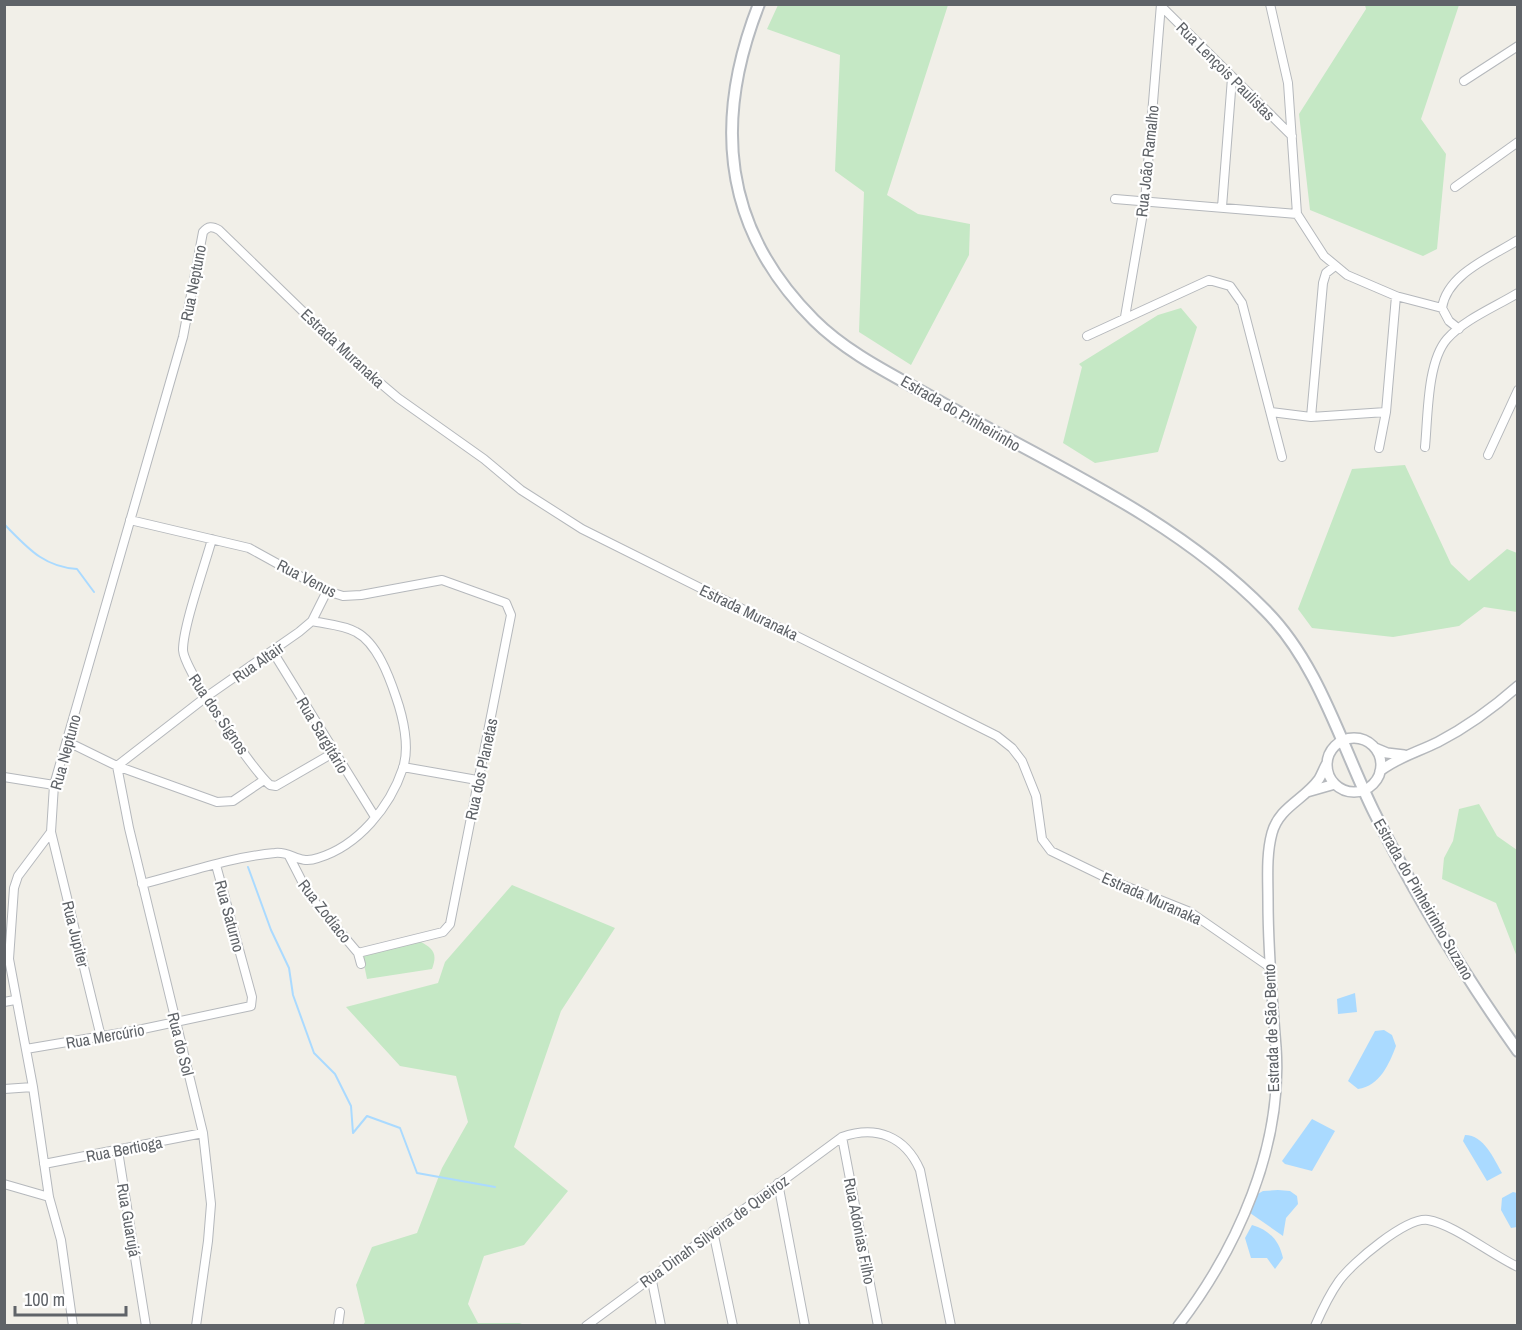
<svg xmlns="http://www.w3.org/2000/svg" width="1522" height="1330" viewBox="0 0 1522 1330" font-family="'Archivo Narrow',sans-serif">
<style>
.green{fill:#c5e8c5}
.water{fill:#aadaff}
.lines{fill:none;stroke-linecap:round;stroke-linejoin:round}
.stream{stroke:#aadaff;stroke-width:2}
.minor-casing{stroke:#b5b8bc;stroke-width:10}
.tertiary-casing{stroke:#b5b8bc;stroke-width:12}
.secondary-casing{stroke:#b6babf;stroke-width:14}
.minor{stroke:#fff;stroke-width:8}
.tertiary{stroke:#fff;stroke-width:9}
.secondary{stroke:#fff;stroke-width:10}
.labels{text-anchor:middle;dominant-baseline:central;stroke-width:4.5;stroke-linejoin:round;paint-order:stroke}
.street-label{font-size:16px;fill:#5f6368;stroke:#fff}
</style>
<rect width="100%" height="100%" fill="#f1efe8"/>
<path class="green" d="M778,5h170l-61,190 31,19 52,10 -1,31 -58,110 -52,-33 5,-140 -29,-21 5,-116 -73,-26z
M1365,5h94l-38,114 25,35 -9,95 -14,7 -113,-46 -11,-96 67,-105z
M1181,308l16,19 -39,125 -63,11 -32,-20 19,-76 -3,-3 79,-49z
M1405,465l46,99 18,17 38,-32 10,4v59l-33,-5 -25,19 -66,11 -81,-9 -14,-19 54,-140z
M1479,804l18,32 20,14v107l-21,-54 -54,-24 2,-21 9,-17 6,-32z
M512,885l103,43 -54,83 -47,136 54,44 -44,54 -40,11 -16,48 10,19h44l-5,2h-154l2,-3 -9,-37 16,-38 45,-14 25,-65 26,-46 -12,-46 -56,-10 -54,-59 92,-24 7,-21z
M419,941c14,7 19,12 13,28l-65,10 -5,-24z"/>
<path class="water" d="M1355,993l2,19 -19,2 -1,-15z
M1384,1030l8,5 4,11c-7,18 -16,40 -38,43l-10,-8 27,-50z
M1312,1119l23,12 -23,40 -27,-7 -3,-3z
M1465,1135c19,0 29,24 37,38l-15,8 -24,-40z
M1278,1190l12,1 7,5 1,8 -12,14 -3,18 -33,-23 4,-17 9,-5z
M1513,1192l4,1v34l-6,1 -10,-18 1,-12z
M1252,1225c17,5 27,15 31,33l-8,11 -8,-11h-16l-6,-20z"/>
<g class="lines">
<path class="stream" d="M4,524c23,23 39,43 73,45l17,23
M248,867l23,63 18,38 4,27 21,58 21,21 16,32 2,27 14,-17 33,12 17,45 78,14"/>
<defs>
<path id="minor" d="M1270,4l18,79 9,131 27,42 23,19 49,21 46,12
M1161,6l131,130
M1464,81l54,-35
M1455,187l63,-45
M1115,199l182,15
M1222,207l10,-129
M1125,317l20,-116 16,-197
M1459,329l-10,-8 -7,-13c5,-34 49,-51 76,-68
M1087,336l122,-56 21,6 12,17 40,154
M1271,412l40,5 75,-5
M1311,417l12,-134 3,-10 9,-7
M1425,447c3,-31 2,-85 22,-108 18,-20 48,-32 71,-46
M1379,448l7,-36 10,-116
M1488,455l30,-65
M130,520l119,28 78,43 16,5 18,-1 81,-15 64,23 5,12 -61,309 -7,8 -85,21
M212,539c-7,26 -29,87 -29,111 1,20 70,121 87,135l6,1 57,-33
M273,652l102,165
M68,742l49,24 100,36 16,-1 31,-21
M403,767l74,13
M4,777l50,8
M51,832l50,205
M289,856l20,39 49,58 3,11
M142,884c44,-11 88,-27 133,-31 17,-2 23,12 43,5 40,-12 72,-51 85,-90 7,-21 0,-51 -7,-71 -7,-21 -19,-54 -40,-65 -12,-7 -30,-8 -44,-11
M4,1002l11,-2
M26,1049l112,-19 113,-24 1,-9 -36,-132
M4,1089l29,-2
M842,1137l36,189
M118,1151l28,175
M44,1164l159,-31
M778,1183l27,143
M4,1184l45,13
M713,1231l20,95
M651,1276l10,50
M73,1326l-12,-86 -12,-43 -16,-110 -24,-128 5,-71 4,-12 33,-44 3,-47 129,-448 20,-105c5,-6 9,-6 16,-2l134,130 45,38 86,61 37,31 61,39 415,207 15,12 10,13 14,35 6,43 9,12 64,31 75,30 78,54
M196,1326l12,-85 3,-37 -8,-71 -74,-305 -12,-62 89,-69 93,-65 13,-11 15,-30
M338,1326l2,-14
M586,1326l256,-189c34,-12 63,-1 78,33l31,156
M1315,1326c7,-16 14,-31 24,-45 13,-18 67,-64 89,-61 25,4 64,35 90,47"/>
<path id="tertiary" d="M1327 765a27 27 0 1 1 54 0a27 27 0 1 1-54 0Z
M1375,748l12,5 17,2
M1380,771c18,-14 38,-19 58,-29 29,-15 55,-34 80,-56
M1307,792l28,-8
M1178,1326c60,-78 105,-180 98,-279 -4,-49 -8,-97 -8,-146 0,-22 -2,-46 4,-68 7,-26 32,-33 47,-54 3,-5 5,-11 8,-16"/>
<path id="secondary" d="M759,4c-46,117 -37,224 55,316 34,34 81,56 123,80 111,63 237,117 328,210 54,54 76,135 109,202 41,83 90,163 144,239"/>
</defs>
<use href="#minor" class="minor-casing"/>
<use href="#tertiary" class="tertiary-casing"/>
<use href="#secondary" class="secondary-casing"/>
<use href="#minor" class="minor"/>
<use href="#tertiary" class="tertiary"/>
<use href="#secondary" class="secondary"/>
</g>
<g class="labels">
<g class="street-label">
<text transform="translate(1226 71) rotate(45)">Rua Lençois Paulistas</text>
<text transform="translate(1147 161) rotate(-84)">Rua João Ramalho</text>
<text transform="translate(193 283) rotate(-79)">Rua Neptuno</text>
<text transform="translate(343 348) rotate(43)">Estrada Muranaka</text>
<text transform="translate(961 413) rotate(30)">Estrada do Pinheirinho</text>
<text transform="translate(307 578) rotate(27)">Rua Venus</text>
<text transform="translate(749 612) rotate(26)">Estrada Muranaka</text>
<text transform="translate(258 662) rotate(-35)">Rua Altair</text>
<text transform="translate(219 714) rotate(56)">Rua dos Sígnos</text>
<text transform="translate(323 735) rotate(59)">Rua Sargitário</text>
<text transform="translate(65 752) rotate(-75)">Rua Neptuno</text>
<text transform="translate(481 769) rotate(-78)">Rua dos Planetas</text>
<text transform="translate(1152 898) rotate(24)">Estrada Muranaka</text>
<text transform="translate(1424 899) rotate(60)">Estrada do Pinheirinho Suzano</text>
<text transform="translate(325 911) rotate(52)">Rua Zodíaco</text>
<text transform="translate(230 916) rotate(75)">Rua Saturno</text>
<text transform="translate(76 934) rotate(76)">Rua Jupiter</text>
<text transform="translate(1271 1028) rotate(-92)">Estrada de São Bento</text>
<text transform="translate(105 1036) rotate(-10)">Rua Mercúrio</text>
<text transform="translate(181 1044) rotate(76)">Rua do Sol</text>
<text transform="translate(124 1149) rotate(-11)">Rua Bertioga</text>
<text transform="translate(129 1220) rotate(80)">Rua Guarujá</text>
<text transform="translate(714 1231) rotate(-36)">Rua Dinah Silveira de Queiroz</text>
<text transform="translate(860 1231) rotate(79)">Rua Adonias Filho</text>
</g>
</g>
<rect width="1522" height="1330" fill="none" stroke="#5f6368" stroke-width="12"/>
<path d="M15 1306v9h111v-9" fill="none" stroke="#5f6368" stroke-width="3"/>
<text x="24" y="1306" font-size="18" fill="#5f6368" stroke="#ffffff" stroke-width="4.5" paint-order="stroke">100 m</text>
</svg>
